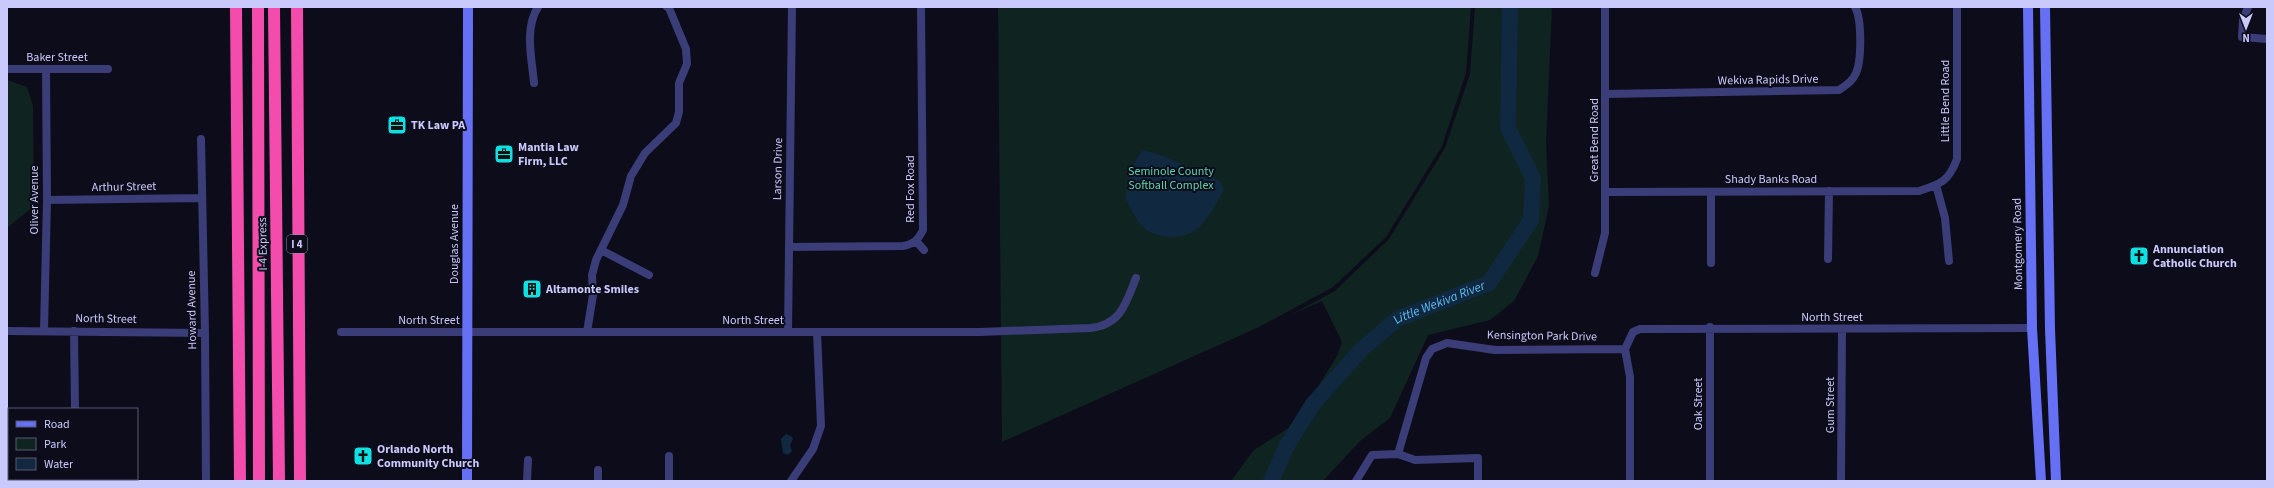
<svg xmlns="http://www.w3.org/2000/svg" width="2274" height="488" viewBox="0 0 2274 488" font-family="'Source Sans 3',sans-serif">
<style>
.green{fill:#0f2421}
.water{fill:#102840}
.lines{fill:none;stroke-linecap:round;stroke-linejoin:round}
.river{stroke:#102840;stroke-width:16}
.minor{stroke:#3a3d77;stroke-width:8}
.secondary{stroke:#6670f5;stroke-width:10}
.motorway{stroke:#f34cac;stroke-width:12}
.labels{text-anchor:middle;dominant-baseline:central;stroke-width:4;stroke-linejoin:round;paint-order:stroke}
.shield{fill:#0d0c1b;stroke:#9190b8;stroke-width:1}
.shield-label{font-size:11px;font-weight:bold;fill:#cac9fb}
.street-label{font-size:12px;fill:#cac9fb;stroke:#0d0c1b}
.poi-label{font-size:12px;font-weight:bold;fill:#cac9fb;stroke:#0d0c1b;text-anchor:start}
.park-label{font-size:12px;fill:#5bd5ab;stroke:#0d0c1b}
.water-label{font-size:13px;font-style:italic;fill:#5ebdf4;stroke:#0d0c1b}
</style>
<rect width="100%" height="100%" fill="#0d0c1b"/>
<path class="green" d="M998,7h473l-5,66 -24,73 -56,91 -53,50 -74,40 -257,115z
M1475,7h77l-6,135 3,64 -11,50 -24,45 -24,19 -62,15 -38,83 -30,23 -37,40h-92l23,-31 41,-26 42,-68 5,-14 -20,-41 -32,14 45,-24 54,-52 56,-91 25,-74z
M7,80l20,7 6,19 1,100 -27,22z"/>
<path class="water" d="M1143,150l15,4 62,27 4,9c-7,12 -14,26 -24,36 -13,14 -36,14 -52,5 -11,-7 -17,-22 -23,-33l7,-32z
M786,434l5,2 2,3 -3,6 2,6 -4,4 -5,-2 -2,-14z"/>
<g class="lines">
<path class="river" id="s1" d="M1271,481l15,-34 27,-43 49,-55 35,-30 92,-36 42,-63 2,-42 -25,-50 2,-121"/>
<path class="minor" d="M2248,7l-5,13 -1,17 25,2
M7,69h101
M534,83c-2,-24 -10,-54 4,-76
M1605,94l234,-4c6,-4 13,-8 16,-15 7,-12 7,-56 0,-68
M201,139l4,194 1,148
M1936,185l9,33 4,43
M1606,192l313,-1c22,-7 30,-10 38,-32v-152
M47,200l155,-2
M916,241l8,9
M789,247l114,-1c11,-2 15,-6 20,-16l-2,-223
M601,250l48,25
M1828,259l1,-68
M1711,263v-71
M1595,273l10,-40v-226
M1710,327v154
M7,331l198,2
M44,331l3,-131 -1,-131
M74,331l1,78
M341,332h639l110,-4c31,-3 36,-25 46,-50
M587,332l6,-37 -1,-20 4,-15 27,-55 8,-29 14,-23 31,-30 3,-11v-29l8,-19 -1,-15 -17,-41 -2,-1
M788,332l4,-325
M1625,349l5,28v104
M1398,454l28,-96 6,-9 15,-6 48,7 130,-1 8,-17 7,-3 392,-1
M598,470v11
M75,479v2
M527,481l1,-21
M669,481v-25
M791,481l22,-32 8,-23 -4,-94
M1356,481l16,-26 26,-1 17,6 63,-2v23
M1841,481l1,-152"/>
<path class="secondary" d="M2028,7l4,321 9,153
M2045,7l5,322 6,152
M467,481l1,-474"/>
<path class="motorway" d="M236,7l4,474
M258,7l1,474
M274,7l5,474
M297,7l3,474"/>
</g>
<defs>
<symbol id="office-square" viewBox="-11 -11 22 22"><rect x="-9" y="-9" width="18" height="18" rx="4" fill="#0fe0e2" stroke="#0d0c1b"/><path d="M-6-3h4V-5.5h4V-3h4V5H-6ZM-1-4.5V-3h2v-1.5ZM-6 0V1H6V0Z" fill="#111"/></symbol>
<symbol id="church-square" viewBox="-11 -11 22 22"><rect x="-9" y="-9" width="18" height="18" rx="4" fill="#0fe0e2" stroke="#0d0c1b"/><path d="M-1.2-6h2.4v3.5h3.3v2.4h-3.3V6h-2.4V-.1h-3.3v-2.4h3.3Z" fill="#111"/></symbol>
<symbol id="building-square" viewBox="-11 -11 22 22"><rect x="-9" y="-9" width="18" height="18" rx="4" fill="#0fe0e2" stroke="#0d0c1b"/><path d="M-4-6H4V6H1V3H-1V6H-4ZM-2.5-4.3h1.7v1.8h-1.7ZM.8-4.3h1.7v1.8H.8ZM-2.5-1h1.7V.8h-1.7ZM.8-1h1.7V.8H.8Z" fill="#111"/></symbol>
</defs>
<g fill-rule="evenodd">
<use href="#office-square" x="386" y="114" width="22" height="22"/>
<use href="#office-square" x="493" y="143" width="22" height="22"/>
<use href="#church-square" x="2128" y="245" width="22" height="22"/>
<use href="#building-square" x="521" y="278" width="22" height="22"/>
<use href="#church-square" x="352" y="445" width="22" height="22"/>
</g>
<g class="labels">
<rect class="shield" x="287" y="235" width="20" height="18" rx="3"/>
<g class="shield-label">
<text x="297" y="244">I 4</text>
</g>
<g class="street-label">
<text x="57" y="57">Baker Street</text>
<text transform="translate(1768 80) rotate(-1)">Wekiva Rapids Drive</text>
<text transform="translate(1945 101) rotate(-90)">Little Bend Road</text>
<text transform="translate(1594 140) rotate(-90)">Great Bend Road</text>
<text transform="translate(778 169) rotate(-89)">Larson Drive</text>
<text x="1771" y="179">Shady Banks Road</text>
<text transform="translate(124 187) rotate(-1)">Arthur Street</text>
<text transform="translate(910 189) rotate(-90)">Red Fox Road</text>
<text transform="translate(34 200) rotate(-90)">Oliver Avenue</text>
<text transform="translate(263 244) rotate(-91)">I-4 Express</text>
<text transform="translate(454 244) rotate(-90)">Douglas Avenue</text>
<text transform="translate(2018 244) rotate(-91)">Montgomery Road</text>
<text transform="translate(192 310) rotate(-91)">Howard Avenue</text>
<text x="1832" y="317">North Street</text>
<text transform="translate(106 319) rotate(1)">North Street</text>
<text x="429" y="320">North Street</text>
<text x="753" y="320">North Street</text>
<text transform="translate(1542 336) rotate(1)">Kensington Park Drive</text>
<text transform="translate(1698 404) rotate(-90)">Oak Street</text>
<text transform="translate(1830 405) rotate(-90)">Gum Street</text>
</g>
<g class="poi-label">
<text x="411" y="125">TK Law PA</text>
<text x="518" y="147">Mantia Law<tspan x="518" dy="14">Firm, LLC</tspan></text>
<text x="2153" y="249">Annunciation<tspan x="2153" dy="14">Catholic Church</tspan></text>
<text x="546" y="289">Altamonte Smiles</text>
<text x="377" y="449">Orlando North<tspan x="377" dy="14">Community Church</tspan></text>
</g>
<g class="park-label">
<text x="1171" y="171">Seminole County<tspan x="1171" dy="14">Softball Complex</tspan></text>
</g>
<g class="water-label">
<text stroke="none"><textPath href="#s1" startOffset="253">Little Wekiva River</textPath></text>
</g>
</g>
<rect width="2274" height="488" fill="none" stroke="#cac9fb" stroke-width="16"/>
<rect x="8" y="408" width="130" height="72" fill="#0d0c1b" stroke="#595875"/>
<rect x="16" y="421" width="20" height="6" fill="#6670f5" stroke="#595875"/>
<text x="44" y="428" font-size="12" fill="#cac9fb">Road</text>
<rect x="16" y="438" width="20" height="12" fill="#0f2421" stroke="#595875"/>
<text x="44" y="448" font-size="12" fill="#cac9fb">Park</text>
<rect x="16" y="458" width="20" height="12" fill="#102840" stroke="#595875"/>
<text x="44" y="468" font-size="12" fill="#cac9fb">Water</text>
<g transform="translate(2246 28) rotate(180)" stroke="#0d0c1b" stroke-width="3" paint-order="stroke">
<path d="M0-3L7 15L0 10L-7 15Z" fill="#cac9fb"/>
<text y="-6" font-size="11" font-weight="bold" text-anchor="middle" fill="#cac9fb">N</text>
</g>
</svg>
